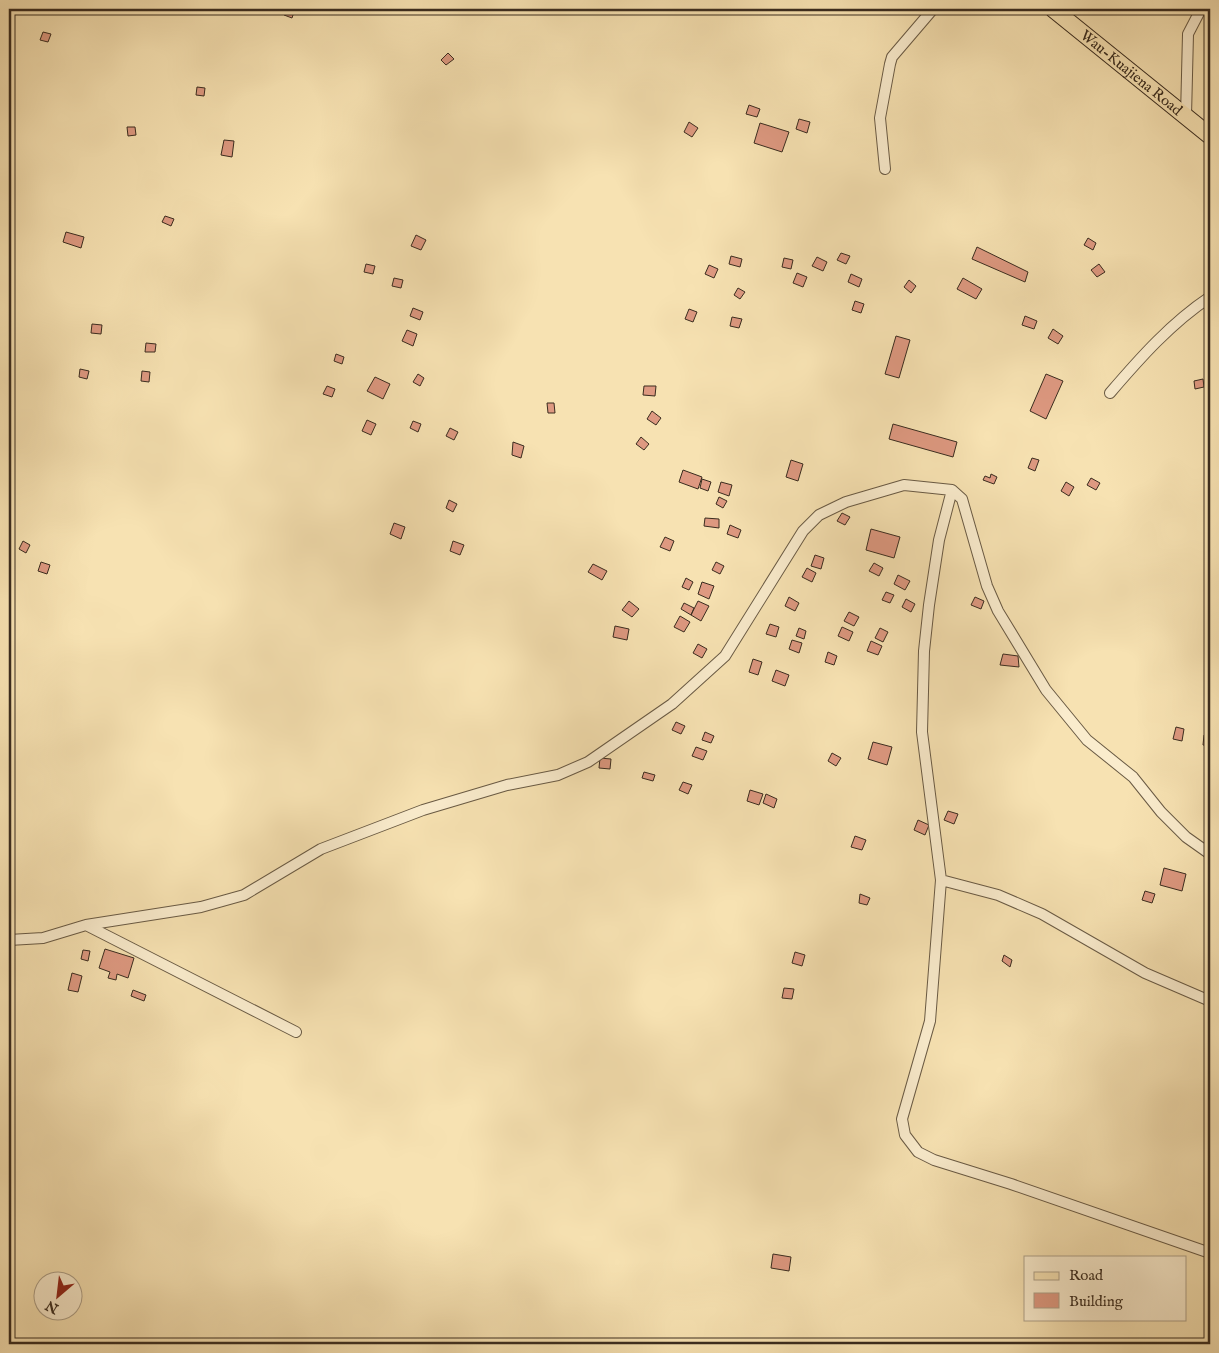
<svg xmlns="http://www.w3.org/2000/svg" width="1219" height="1353" viewBox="0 0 1219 1353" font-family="'IM FELL English',serif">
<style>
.building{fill:#de9981;stroke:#3a2c1f}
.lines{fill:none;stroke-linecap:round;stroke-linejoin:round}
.minor-casing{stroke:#695a44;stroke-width:12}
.primary-casing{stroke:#3a2c1f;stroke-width:18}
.minor{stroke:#faeccd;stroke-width:10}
.primary{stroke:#f7e2b2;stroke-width:16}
.labels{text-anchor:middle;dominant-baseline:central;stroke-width:4;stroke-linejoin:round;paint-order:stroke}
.street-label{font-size:15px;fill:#3a2c1f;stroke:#faeccd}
</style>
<rect width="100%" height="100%" fill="#f7e2b2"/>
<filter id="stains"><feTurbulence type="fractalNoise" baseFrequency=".004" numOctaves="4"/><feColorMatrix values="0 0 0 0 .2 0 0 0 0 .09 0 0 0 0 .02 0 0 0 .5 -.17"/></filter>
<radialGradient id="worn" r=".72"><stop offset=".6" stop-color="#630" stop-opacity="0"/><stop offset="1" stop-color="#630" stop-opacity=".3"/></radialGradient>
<path class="building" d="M287,9h8l-3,9 -8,-3z
M43,32l8,2 -3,8 -8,-2z
M448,53l6,6 -8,6 -5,-5z
M197,87l8,1 -1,8 -8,-1z
M749,105l11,4 -3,8 -11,-3z
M799,119l11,3 -3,11 -11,-4z
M689,122l9,6 -6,9 -8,-5z
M760,123l29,9 -7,20 -28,-9z
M127,127h8l1,8 -8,1z
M224,140l10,1 -2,16 -11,-2z
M165,216l9,3 -3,7 -9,-4z
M66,232l18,5 -3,11 -18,-6z
M416,235l10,5 -5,10 -10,-4z
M1088,238l8,5 -3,7 -9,-5z
M977,247l51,25 -3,10 -53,-23z
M841,253l9,3 -4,8 -9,-4z
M731,256l11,3 -2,8 -11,-3z
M817,257l10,5 -4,9 -11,-5z
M784,258l9,2 -2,9 -9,-2z
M366,264l9,2 -2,8 -9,-2z
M1099,264l6,8 -8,5 -6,-7z
M709,265l9,4 -4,9 -9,-4z
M797,273l10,4 -4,10 -10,-4z
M851,274l11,5 -3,8 -11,-5z
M394,278l9,2 -2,8 -9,-2z
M963,278l19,11 -6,10 -19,-10z
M909,280l7,6 -5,7 -7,-6z
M738,288l7,4 -5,7 -6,-4z
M855,301l9,3 -3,9 -9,-3z
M413,308l10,4 -3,8 -10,-4z
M689,309l8,3 -4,10 -8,-3z
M1025,316l12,5 -3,8 -12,-4z
M732,317l10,2 -3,9 -9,-2z
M92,324l10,1 -1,9 -10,-1z
M1053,329l10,7 -5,8 -10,-6z
M407,330l10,4 -4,12 -11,-5z
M896,336l14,4 -11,38 -14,-4z
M146,343l10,1 -1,8h-10z
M336,354l8,3 -2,7 -8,-3z
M80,369l9,2 -2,8 -8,-2z
M142,371l8,1 -1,10 -8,-1z
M418,374l6,4 -4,8 -7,-4z
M1046,374l17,7 -17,38 -16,-8z
M375,377l15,7 -7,15 -16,-8z
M1203,379l1,8 -9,2 -1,-8z
M327,386l8,3 -3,8 -9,-3z
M644,386h12l-1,10 -12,-1z
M547,403h7l1,10h-7z
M652,411l9,7 -5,7 -9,-6z
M367,420l9,4 -5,11 -9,-4z
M413,421l8,3 -3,8 -8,-4z
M893,424l64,18 -4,15 -64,-18z
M450,428l8,4 -4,8 -8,-4z
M641,437l8,7 -5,6 -8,-6z
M513,442l11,4 -3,12 -9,-3z
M1032,458l7,2 -4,11 -7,-3z
M791,460l12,4 -5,17 -12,-4z
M683,470l19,7 -4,12 -19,-7z
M991,474l6,3 -3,7 -11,-4 2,-4 5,2z
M1091,478l9,5 -4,7 -9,-5z
M702,479l9,3 -3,9 -8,-3z
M721,482l11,3 -3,11 -11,-4z
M1066,482l8,5 -5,9 -8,-5z
M719,497l8,4 -4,7 -7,-4z
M449,500l8,4 -4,8 -7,-4z
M842,513l8,4 -5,8 -8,-4z
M705,518l14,1v9l-15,-2z
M394,523l11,4 -4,12 -11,-5z
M730,525l11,5 -3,8 -11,-4z
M871,529l29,8 -6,21 -28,-8z
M665,537l9,4 -4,10 -10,-4z
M23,541l7,4 -4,8 -7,-4z
M453,541l11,4 -4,10 -10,-4z
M815,555l9,3 -3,11 -10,-3z
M41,562l9,3 -3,9 -9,-3z
M716,562l8,4 -4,8 -8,-4z
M874,563l9,5 -4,8 -10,-5z
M593,564l14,7 -5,9 -14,-8z
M807,568l9,5 -4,9 -10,-5z
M898,575l12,6 -5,9 -11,-6z
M686,578l7,4 -4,8 -7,-3z
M702,582l12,4 -5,13 -11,-5z
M886,592l8,3 -4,8 -8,-3z
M789,597l10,6 -4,8 -10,-5z
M975,597l9,4 -3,8 -10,-4z
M906,599l9,5 -4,8 -9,-5z
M629,601l10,8 -7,8 -10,-7z
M698,601l11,5 -8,15 -10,-6z
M684,603l10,5 -3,7 -10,-6z
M849,612l10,5 -5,9 -10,-5z
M680,616l10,6 -6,10 -10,-5z
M770,624l9,3 -3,10 -10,-3z
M615,626l14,3 -2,11 -14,-3z
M842,627l11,5 -4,9 -11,-5z
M799,628l7,3 -2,8 -8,-3z
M880,628l8,4 -5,10 -8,-4z
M792,640l10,3 -3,10 -10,-4z
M871,641l11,5 -4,9 -11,-4z
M698,644l9,5 -5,9 -9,-5z
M828,652l9,4 -3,9 -9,-3z
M1003,654l15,2 1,11 -19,-2z
M753,659l9,3 -4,13 -9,-3z
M776,670l13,5 -4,11 -13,-5z
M676,722l9,4 -4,8 -9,-4z
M1176,727l8,2 -2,12 -9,-2z
M705,732l9,4 -3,7 -9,-3z
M1204,735l6,1v10l-7,-1z
M873,742l19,5 -5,18 -19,-6z
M696,747l11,4 -4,9 -11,-4z
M832,753l9,5 -5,8 -8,-5z
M600,758l11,1 -1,10 -11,-1z
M644,772l11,3 -2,6 -11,-3z
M683,782l9,3 -4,9 -9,-4z
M750,790l13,4 -4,11 -12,-4z
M766,794l11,5 -3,9 -11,-5z
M948,811l10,3 -4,10 -10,-4z
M918,820l11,5 -4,10 -11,-5z
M855,836l11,4 -4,10 -11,-3z
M1164,868l22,6 -4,17 -22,-6z
M1145,891l10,3 -3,9 -10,-3z
M860,894l10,4 -3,7 -8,-2z
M105,949l29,9 -6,20 -11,-4 -1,6 -8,-2 2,-6 -11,-4z
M83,950l7,1 -2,10 -7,-2z
M795,952l10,3 -3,11 -10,-3z
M1004,955l8,5 -2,7 -8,-6z
M72,973l10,3 -4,16 -10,-2z
M784,988l10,1 -2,10 -10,-1z
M133,990l13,5 -2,6 -13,-5z
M773,1254l18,3 -2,14 -18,-3z"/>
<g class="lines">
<defs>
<path id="minor" d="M1186,116l2,-82 13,-25
M885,169l-5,-51 10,-54 2,-7 41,-48
M1110,393c30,-35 61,-70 100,-96
M952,490l-13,50 -10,65 -5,46 -2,81 19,148 -11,141 -28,98 3,16 13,17 16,8 77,24 199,69
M941,880l57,15 44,19 103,59 65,28
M86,925l210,107
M9,940l34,-2 43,-13 115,-18 43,-12 77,-46 102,-39 84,-25 51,-10 30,-13 84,-58 53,-48 78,-125 16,-16 27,-13 58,-17 48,5 10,9 25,87 11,25 48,79 41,50 46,37 28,35 25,25 24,17"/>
<g id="primary">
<path id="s1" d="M1053,9l157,127"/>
</g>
</defs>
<use href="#minor" class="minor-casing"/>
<use href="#primary" class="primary-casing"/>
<use href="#minor" class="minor"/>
<use href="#primary" class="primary"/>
</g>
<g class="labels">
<g class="street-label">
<text stroke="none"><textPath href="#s1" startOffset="101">Wau-Kuajiena Road</textPath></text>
</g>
</g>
<rect width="1219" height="1353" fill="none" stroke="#f7e2b2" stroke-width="30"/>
<rect x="10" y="10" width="1199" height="1333" fill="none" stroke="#3a2c1f" stroke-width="2.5"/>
<rect x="15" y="15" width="1189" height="1323" fill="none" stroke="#3a2c1f"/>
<rect x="1024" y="1256" width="162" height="65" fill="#faeccd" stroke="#ad9f87"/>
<rect x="1034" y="1272" width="25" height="8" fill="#f7e2b2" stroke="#ad9f87"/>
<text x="1069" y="1280" font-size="15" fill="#3a2c1f">Road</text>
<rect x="1034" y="1293" width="25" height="15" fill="#de9981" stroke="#ad9f87"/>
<text x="1069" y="1306" font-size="15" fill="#3a2c1f">Building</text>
<g transform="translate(58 1296) rotate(208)"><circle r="24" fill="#faeccd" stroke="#ad9f87"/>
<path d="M0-4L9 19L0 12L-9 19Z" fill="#8f2418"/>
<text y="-8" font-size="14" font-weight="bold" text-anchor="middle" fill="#3a2c1f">N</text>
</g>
<rect width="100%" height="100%" filter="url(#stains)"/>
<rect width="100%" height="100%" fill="url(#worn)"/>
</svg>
